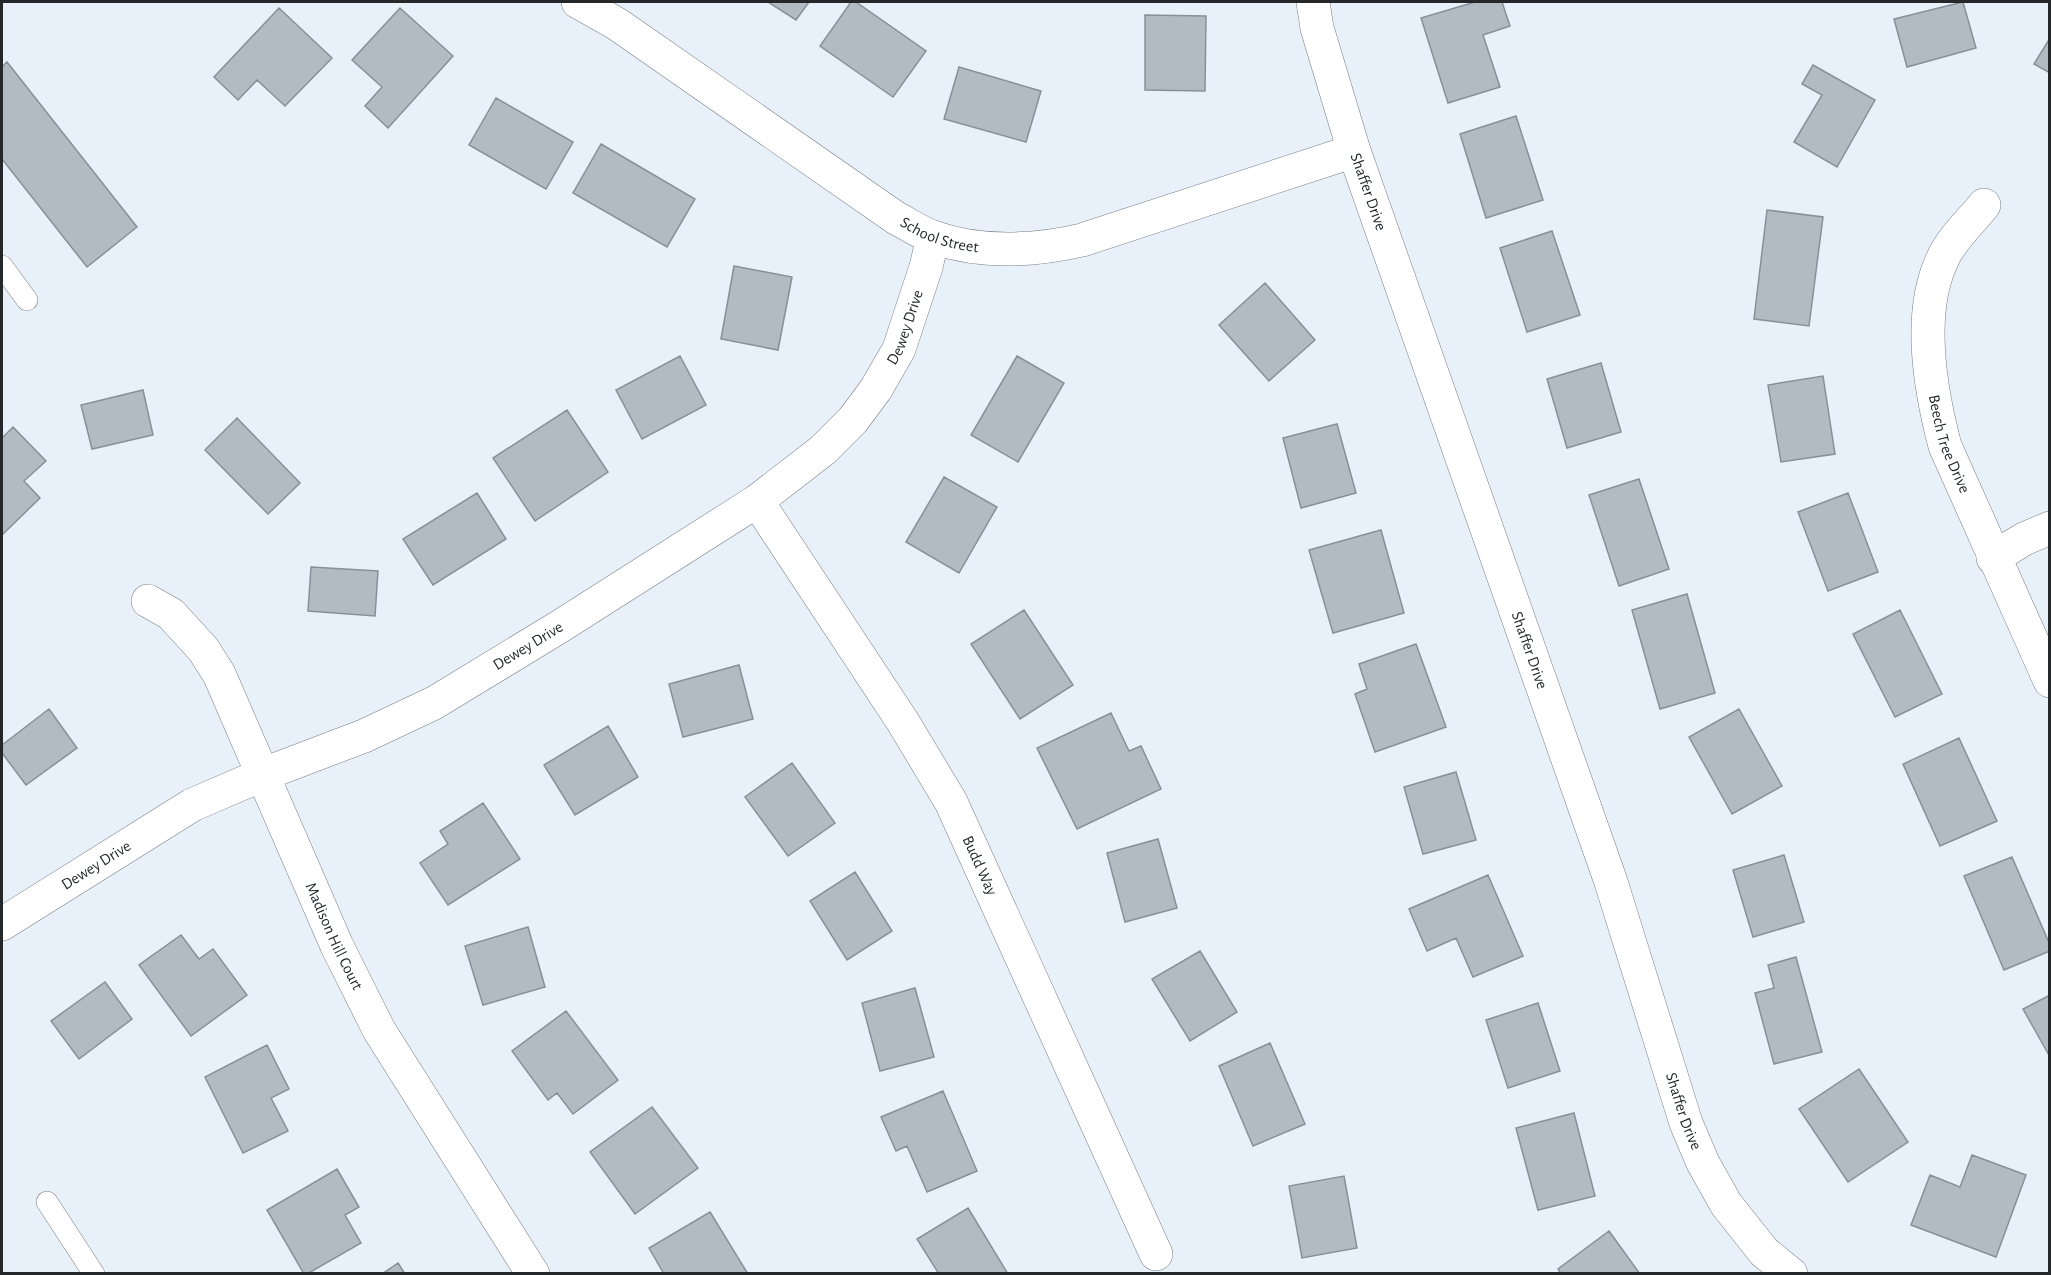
<svg xmlns="http://www.w3.org/2000/svg" width="2051" height="1275" viewBox="0 0 2051 1275" font-family="'Alegreya Sans',sans-serif">
<style>
.building{fill:#b2bbc2;stroke:#889097;stroke-width:1.5}
.lines{fill:none;stroke-linecap:round;stroke-linejoin:round}
.lane-casing{stroke:#767e85;stroke-width:22}
.street-casing{stroke:#767e85;stroke-width:34}
.lane{stroke:#fff;stroke-width:21}
.street{stroke:#fff;stroke-width:33}
.labels{text-anchor:middle;dominant-baseline:central;stroke-width:4.5;stroke-linejoin:round;paint-order:stroke}
.street-label{font-size:16px;fill:#24282a;stroke:#fff}
</style>
<rect width="100%" height="100%" fill="#e8f1f9"/>
<path class="building" d="M768,2h41l-13,18z
M851,2h5l70,49 -33,46 -73,-51z
M1475,2h27l8,24 -27,9 17,52 -52,16 -27,-85z
M1963,2l13,46 -69,19 -13,-48z
M279,8l53,50 -47,48 -28,-26 -19,20 -24,-23z
M400,8l53,48 -65,72 -23,-22 17,-19 -30,-27z
M1145,15l61,1 -1,75 -60,-1z
M2050,38v35l-16,-9z
M7,62l130,165 -50,40 -85,-108v-92z
M1813,65l62,35 -38,67 -43,-25 28,-47 -20,-11z
M959,67l82,24 -15,51 -82,-23z
M496,98l77,44 -27,47 -77,-44z
M1516,116l27,84 -57,18 -26,-84z
M601,144l94,55 -28,48 -94,-54z
M1767,210l56,7 -14,109 -55,-7z
M1552,231l28,84 -53,17 -27,-84z
M734,266l58,11 -14,73 -57,-11z
M1265,283l50,57 -46,41 -50,-56z
M680,356l26,49 -64,34 -26,-49z
M1017,356l47,27 -46,79 -47,-27z
M1601,363l20,69 -54,16 -20,-69z
M1823,376l12,78 -54,8 -13,-77z
M143,390l10,45 -61,14 -11,-44z
M567,410l41,62 -73,49 -42,-63z
M237,418l63,65 -32,31 -63,-64z
M1337,424l19,69 -55,15 -18,-70z
M13,427l33,34 -22,20 16,17 -38,37v-97z
M944,477l53,30 -38,66 -53,-31z
M1639,479l30,90 -50,17 -30,-91z
M477,493l29,46 -73,46 -30,-46z
M1848,493l30,79 -50,19 -30,-79z
M1381,530l23,83 -71,20 -24,-83z
M311,567l67,4 -3,45 -67,-5z
M1687,594l28,99 -55,16 -28,-99z
M1024,610l49,75 -53,34 -49,-75z
M1900,610l42,84 -47,23 -42,-83z
M1416,644l30,83 -71,25 -20,-58 12,-5 -8,-25z
M739,665l14,54 -70,18 -14,-53z
M49,709l28,39 -51,37 -24,-32v-8z
M1739,709l43,77 -50,28 -43,-77z
M1111,713l18,38 12,-5 20,43 -84,40 -40,-81z
M608,726l30,51 -63,38 -31,-50z
M1959,738l38,83 -57,25 -37,-82z
M792,763l43,60 -47,33 -43,-59z
M1456,772l20,68 -53,14 -19,-67z
M483,803l37,56 -72,46 -28,-42 28,-19 -8,-13z
M1158,839l19,69 -52,14 -18,-69z
M1784,855l20,67 -51,15 -20,-67z
M2012,857l38,88v6l-46,19 -40,-94z
M855,872l37,59 -45,29 -37,-59z
M1488,875l35,81 -50,21 -17,-39 -29,13 -18,-42z
M528,927l17,60 -62,18 -18,-59z
M181,935l18,24 14,-10 34,46 -56,41 -52,-71z
M1200,951l37,61 -47,29 -38,-62z
M1796,957l26,95 -48,12 -19,-71 19,-5 -6,-23z
M105,982l27,37 -53,40 -28,-38z
M915,988l19,69 -54,14 -18,-68z
M2050,995v62l-27,-48z
M1538,1003l22,68 -52,17 -22,-68z
M566,1011l52,69 -45,34 -16,-21 -9,7 -36,-49z
M1270,1043l35,81 -52,22 -34,-80z
M267,1045l22,44 -18,9 17,33 -45,22 -38,-76z
M1859,1069l49,73 -60,40 -49,-73z
M943,1091l34,80 -50,21 -20,-46 -11,5 -15,-34z
M652,1107l46,61 -63,46 -45,-62z
M1574,1113l21,83 -57,14 -22,-82z
M1972,1155l54,20 -30,82 -85,-32 19,-50 30,12z
M337,1169l22,38 -14,8 16,28 -54,31h-3l-37,-64z
M1344,1176l13,72 -55,10 -13,-72z
M968,1208l40,66h-69l-22,-35z
M710,1212l38,62h-84l-15,-26z
M1609,1231l31,43h-79l-3,-5z
M398,1263l7,11h-23z"/>
<g class="lines">
<defs>
<path id="lane" d="M2,266l25,34
M47,1202l47,72"/>
<g id="street">
<path id="s1" d="M578,2l39,22 279,194c12,6 25,15 37,19 47,17 102,14 149,3l272,-89"/>
<path id="s2" d="M1313,2l4,26 37,123 257,731 75,241 17,40 23,41 38,48 27,22"/>
<path id="s3" d="M1984,205c-12,15 -32,34 -40,51 -28,55 -14,133 1,190l105,235"/>
<path id="s4" d="M757,501l146,221 48,80 205,452"/>
<path d="M1993,558l31,-19 26,-11"/>
<path id="s5" d="M148,601l23,13 32,35 16,25 118,272 42,84 154,244"/>
<path id="s6" d="M2,924l190,-119 72,-31 100,-38 70,-33 125,-76 198,-126 66,-51 30,-30 23,-31 23,-40 27,-82 7,-30"/>
</g>
</defs>
<use href="#lane" class="lane-casing"/>
<use href="#street" class="street-casing"/>
<use href="#lane" class="lane"/>
<use href="#street" class="street"/>
</g>
<g class="labels">
<g class="street-label">
<text stroke="none"><textPath href="#s2" startOffset="198">Shaffer Drive</textPath></text>
<text stroke="none"><textPath href="#s1" startOffset="432">School Street</textPath></text>
<text stroke="none"><textPath href="#s6" startOffset="1101">Dewey Drive</textPath></text>
<text stroke="none"><textPath href="#s3" startOffset="258">Beech Tree Drive</textPath></text>
<text stroke="none"><textPath href="#s6" startOffset="597">Dewey Drive</textPath></text>
<text stroke="none"><textPath href="#s2" startOffset="684">Shaffer Drive</textPath></text>
<text stroke="none"><textPath href="#s6" startOffset="111">Dewey Drive</textPath></text>
<text stroke="none"><textPath href="#s4" startOffset="428">Budd Way</textPath></text>
<text stroke="none"><textPath href="#s5" startOffset="390">Madison Hill Court</textPath></text>
<text stroke="none"><textPath href="#s2" startOffset="1170">Shaffer Drive</textPath></text>
</g>
</g>
<rect width="2051" height="1275" fill="none" stroke="#24282a" stroke-width="6"/>
</svg>
